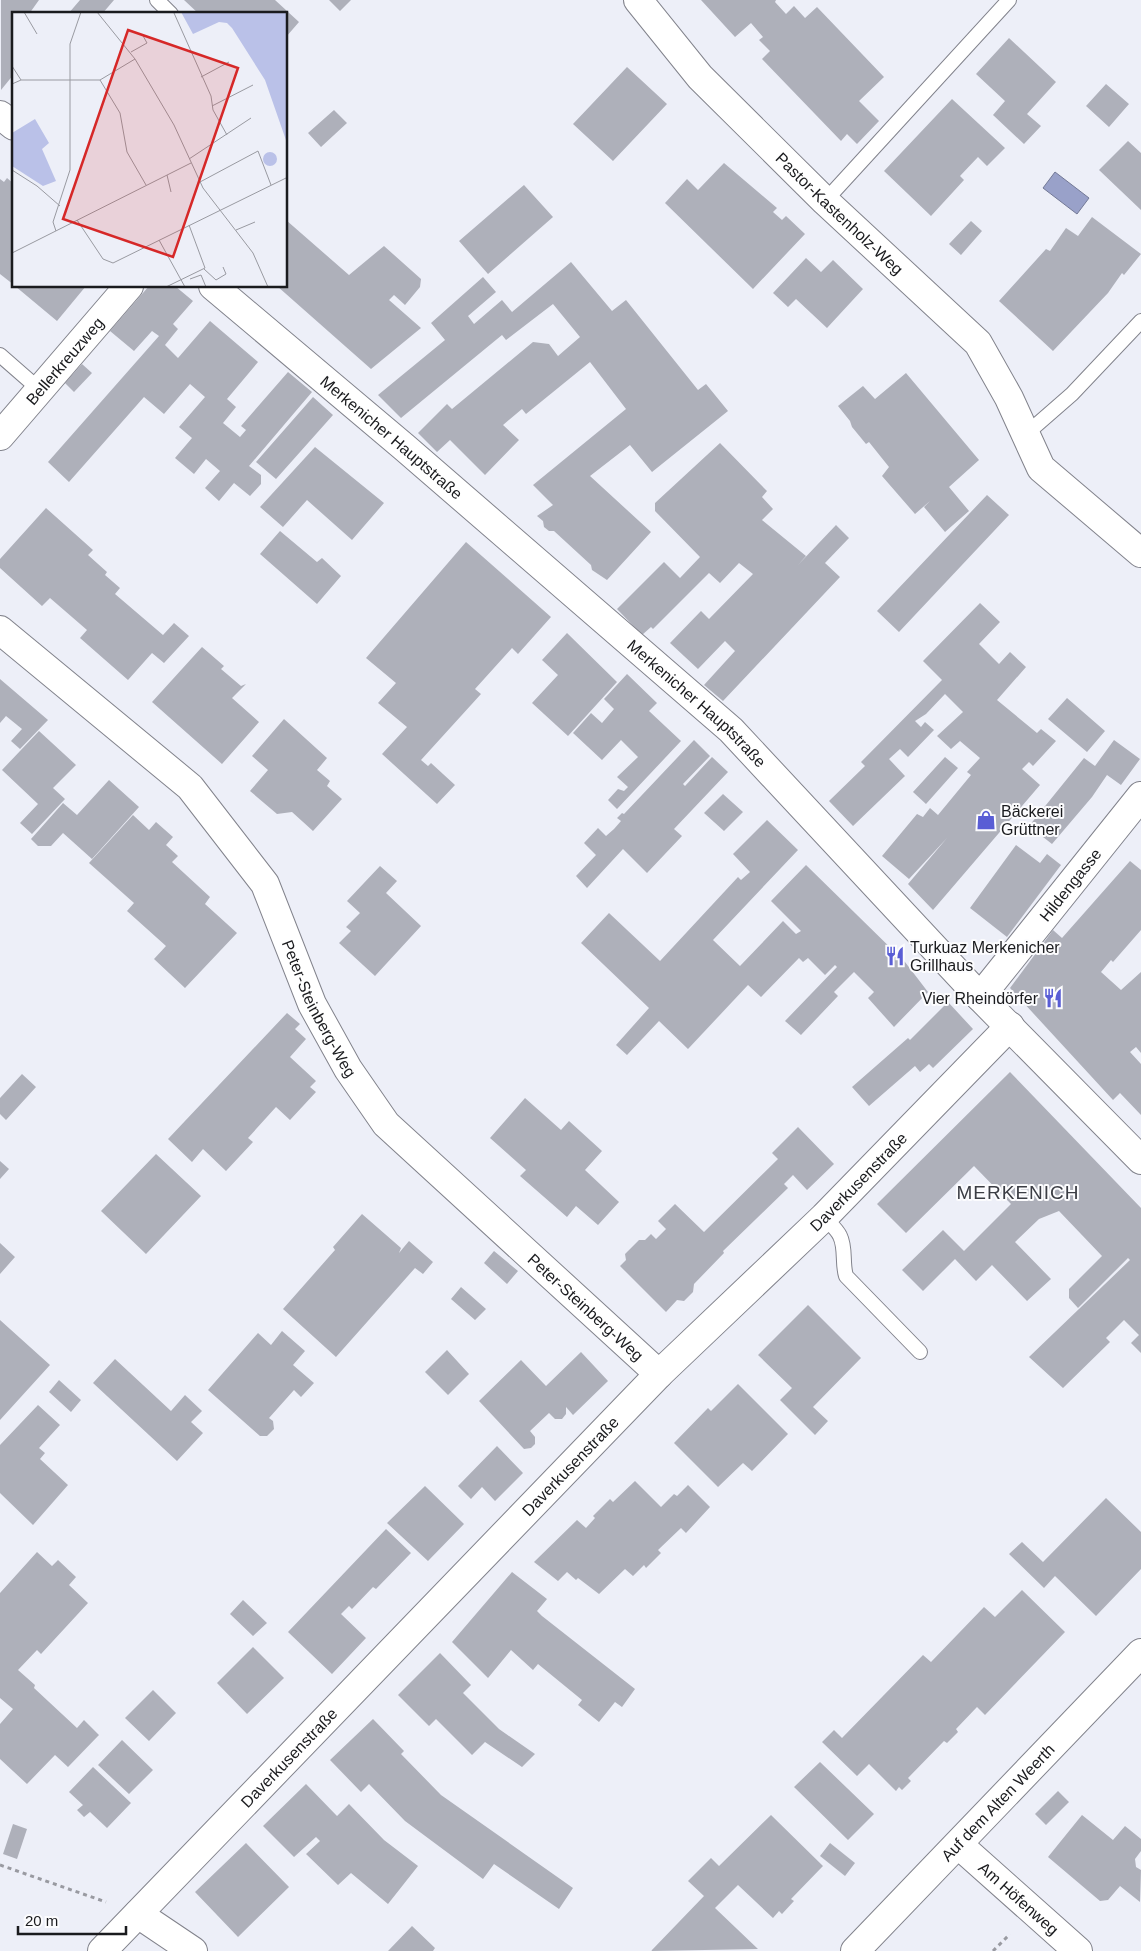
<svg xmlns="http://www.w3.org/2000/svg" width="1141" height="1951" viewBox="0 0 1141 1951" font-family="Helvetica,sans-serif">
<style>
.water{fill:#99a1c9;stroke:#737996}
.building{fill:#aeb0ba}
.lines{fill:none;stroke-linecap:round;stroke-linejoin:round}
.service-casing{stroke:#82838c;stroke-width:16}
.minor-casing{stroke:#82838c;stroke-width:30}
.tertiary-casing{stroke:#82838c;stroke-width:30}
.path{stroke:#999aa1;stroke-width:3;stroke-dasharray:4 4;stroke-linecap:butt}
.service{stroke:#fff;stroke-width:14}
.minor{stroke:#fff;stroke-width:28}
.tertiary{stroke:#fff;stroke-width:28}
.labels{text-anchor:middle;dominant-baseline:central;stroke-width:4;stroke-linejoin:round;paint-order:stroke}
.street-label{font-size:16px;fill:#1a1b1e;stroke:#fcfcfe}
.poi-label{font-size:16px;fill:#1a1b1e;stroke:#fcfcfe;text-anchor:start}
.quarter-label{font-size:19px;letter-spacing:1px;fill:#3b3d44;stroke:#fcfcfe}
.inset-road{fill:none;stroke:#999aa1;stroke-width:1}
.view{fill:#d62828;fill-opacity:0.15;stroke:#d62828;stroke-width:2.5}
.inset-edge{fill:none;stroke:#1a1b1e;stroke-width:2.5}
</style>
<rect width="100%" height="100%" fill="#edeff8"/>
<path class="water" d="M1055,172l34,26 -12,16 -34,-26z"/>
<path class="building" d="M1,0h38l-10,14h-15v60l-13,16z
M80,0h34l-12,14h-34z
M184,0h91l24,22 -13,15v-23h-87z
M329,0h22l-11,11z
M701,0h75l-1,2 11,12 8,-8 11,12 12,-11 67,70 -25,24 20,20 -22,23 -10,-10 -6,7 -79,-82 8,-8 -11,-11 4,-3 -12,-14 -16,14z
M1009,38l47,44 -29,32 14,12 -17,18 -31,-29 12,-14 -29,-27z
M627,67l40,37 -54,57 -40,-37z
M1106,84l23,20 -20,23 -23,-21z
M952,99l53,49 -18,18 -9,-9 -18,19 4,4 -33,36 -47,-45z
M334,110l13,13 -26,24 -13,-14z
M1128,141l13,12v57l-42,-40z
M724,163l53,45 -4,4 9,8 4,-4 19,18 -52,55 -88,-86 22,-24 11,11z
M7,178l7,6v101l-14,-11v-95l4,3z
M524,185l29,32 -65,57 -29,-33z
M1092,217l49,37 -17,21 -2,-2 -14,20 -55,58 -54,-50 47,-52 4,2 16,-23 12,8z
M286,220l63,55 35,-29 37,33 -1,8 -15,18 -11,-10 -5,5 32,28 -50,41 -94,-83h9z
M971,221l11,10 -21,24 -12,-11z
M806,258l15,14 12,-12 30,29 -36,39 -31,-29 -8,8 -15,-14z
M571,262l41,49 14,-11 72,90 8,-6 22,27 -76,61 -22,-27 -40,31 61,56 -44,48 -15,-10 -1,-5 -37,-34h-5l-5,-4 -1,-6 -6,-5 16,-11 -20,-20 93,-76 -36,-47 -64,52 -4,-5 -19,16 16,15 -34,35 -35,-35 -13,12 -19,-19 29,-29 5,5 81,-67 16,2 9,12 22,-19 -27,-33 -47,36 -4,-5 -101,83 -23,-23 67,-55 -14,-17 52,-46 13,15 -28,24 6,8 28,-24 10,12z
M15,286h71l-29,35z
M149,286h26l18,15 -20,23 5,5 -13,16 13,13 32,-37 48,41 -31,37 9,8 -13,16 17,14 6,-7 -5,-4 47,-54 24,20 -63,74 12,9v9l-11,12 -16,-13 -15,18 -14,-13 15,-17 -14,-12 -12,15 -19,-16 17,-20 -13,-11 26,-30 -15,-13 -26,30 -20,-17 -75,85 -21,-20 111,-126 -7,-5 -18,20 -24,-20z
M82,364l10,9 -18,19 -9,-9z
M906,373l73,87 -30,27 20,24 -24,21 -21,-25 6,-6 -15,13 -33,-38 7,-9 -20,-25 -3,2 -14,-17 -2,-6 -12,-15 25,-20 12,13z
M313,397l20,18 -57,64 -20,-17z
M720,443l47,48 -5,6 11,12 -11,11 44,36 -8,9 38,-40 13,13 -24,25 15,14 -117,124 -19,-16 31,-34 -10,-10 -27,28 -28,-26 31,-32 8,8 44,-45 -14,-11 -19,20 -11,-10 -56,56 -2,-2 -9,8 -25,-26 47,-47 16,16 20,-21 -45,-46v-8z
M315,447l69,56 -32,37 -45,-40 -24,27 -23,-20z
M987,495l22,20 -110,117 -22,-21z
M46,508l47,42 -5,5 19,17 -2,3 15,13 -5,6 48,41 11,-12 15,13 -25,27 -12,-10 -24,27 -48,-42 7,-8 -37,-32 -8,8 -42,-38v-9z
M280,531l37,31 5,-4 19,18 -24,28 -57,-50z
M466,542l85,75 -33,37 -6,-6 -37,41 6,5 -60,66 7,6 3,-3 24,22 -18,19 -55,-50 25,-27 -29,-24 18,-20 -30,-25z
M980,603l20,19 -21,22 20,20 11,-12 16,15 -29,33 40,33 4,-4 15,12 -23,25 -4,-4 -7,7 18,16 -107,125 -25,-26 39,-46 -38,41 -27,-23 35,-42 6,3 7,-9 8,7 33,-40 -4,-3 13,-14 -20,-17 -9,8 -14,-13 26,-24 -18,-18 -19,20 -11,7 6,6 4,-5 9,8 -26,27 -8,-8 -11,10 16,17 -52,50 -24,-25 36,-35 -4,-4 81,-82 -19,-19z
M567,633l50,49 -49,54 -36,-33 26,-28 -16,-15z
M202,647l22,19 -3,3 20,17 5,-2 -14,14 27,24 -37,42 -70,-62z
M627,674l30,29 -8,8 32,30 -64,68 -9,-9 10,-11 6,2 4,-4 -11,-10 21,-20 -17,-17 -19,20 -29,-27 18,-20 11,10 12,-14 -10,-10z
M0,679l48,41 -28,29 -9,-8 11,-12 -16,-13 -6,7z
M1067,698l38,33 -18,21 -39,-33z
M284,719l43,39 -10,12 13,11 -3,5 15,13 -29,32 -21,-19 -15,2 -27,-23 18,-21 -16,-14z
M39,731l37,34 -23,23 12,11 -33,35 -12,-11 18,-19 -36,-34z
M694,740l16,16 -27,28 2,2 27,-29 16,15 -54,57 8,7 -35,37 -24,-24 -36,39 -11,-12 20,-21 -12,-12 14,-15 8,8 8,-7 7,-8 -4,-3 5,-5 2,1z
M1114,740l26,19 -19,26 -14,-10 -15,22 -40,47 -23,-18 55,-68 11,8z
M945,757l13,11 -32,36 -13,-12z
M109,780l30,27 -47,52 -29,-26 -12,13h-13l-7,-7 32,-36 14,12z
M723,794l20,18 -19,19 -20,-18z
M133,815l16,15 7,-8 17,15 -7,8 12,11 -6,6 38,35 -5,7 32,29 -52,55 -31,-29 12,-13 -39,-35 7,-8 -45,-40z
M767,820l31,30 -85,90 27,26 43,-45 13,13 5,-3 -30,-30 35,-36 99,97 23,30 -34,35 -26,-29 6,-6 -20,-20 -20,20 4,4 -37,39 -16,-14 52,-54 -2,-2 -10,10 -17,-17 -5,4 -4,-4 -38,39 -13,-12 -60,64 -29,-28 -32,34 -11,-10 33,-37 -68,-65 28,-30 51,48 78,-84 3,3 9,-8 -17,-18z
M1016,845l24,18 7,-9 14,11 -54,72 -37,-29z
M1130,861l11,9v60l-28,32 -2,-2 -10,12 20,18 20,-18v81l-5,-6 -6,5 11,12v51l-21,-22 -7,7 -103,-112 43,-58 9,8z
M380,866l17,15 -11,12 35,33 -46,50 -36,-33 12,-12 -5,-4 14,-14 -13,-12z
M948,1002l25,27 -40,39 -4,-4 -9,8 -5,-6 -46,40 -17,-19 56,-49 2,2z
M287,1013l13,11 -5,5 11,10 -16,18 26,24 -6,6 6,5 -26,28 -14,-13 -28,31 5,4 -27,29 -23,-22 -11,13 -24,-23z
M1010,1072l131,136v145l-10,-10 8,-8 -15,-15 -18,18 4,4 -47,46 -34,-31 101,-97 -2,-2 -50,50 -9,-10v-9l33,-33 -43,-45 -20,8 -24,23 36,37 -24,22 -35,-36 -16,16 -21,-22 -32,32 -21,-21 41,-40 21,21 47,-47 -37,-38 -68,67 -29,-29z
M22,1074l14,13 -30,33 -6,-6v-16z
M525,1098l36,32 8,-9 33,30 -17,19 34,32 -21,23 -22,-19 -9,11 -47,-41 6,-6 -36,-32z
M798,1127l36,37 -27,26 -14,-15 -9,9 4,4 -65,63 1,2 -30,31 -1,8 -9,9 -7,-1 -11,12 -46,-46 6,-6 -1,-6 14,-14h6l6,-6 5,5 10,-10 -8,-8 17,-17 29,28 74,-73 -6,-6z
M156,1154l45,42 -55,58 -45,-43z
M0,1161l9,8 -9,10z
M362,1214l39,34 -2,5 10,-12 24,21 -10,12 -8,-6 -79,89 -53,-48 52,-59 -2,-3z
M0,1243l15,14 -15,17z
M494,1251l24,20 -11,13 -23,-21z
M461,1287l25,22 -11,11 -24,-21z
M808,1305l53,53 -48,49 15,14 -13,14 -35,-35 12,-12 -34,-33z
M0,1320l50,45 -50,55z
M282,1331l23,20 -12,14 21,18 -13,14 -7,-7 -25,28 4,3 1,8 -7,7h-7l-52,-46 50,-57 13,12z
M447,1350l22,24 -21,21 -23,-23z
M581,1352l27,29 -35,34 -7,-8v7l-4,5h-7l-6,-6 -19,18 5,6v7l-4,4 -7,1 -45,-48 42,-41 25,26z
M115,1359l56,52 14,-16 17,16 -11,11 12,11 -26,28 -84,-78z
M59,1380l22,20 -10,12 -22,-20z
M738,1384l50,50 -36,37 -9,-8 -25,24 -44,-44 34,-35 3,3z
M38,1405l22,20 -21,23 6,5 -5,6 28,26 -35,40 -33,-32v-48z
M497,1446l26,27 -28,28 -13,-14 -11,12 -13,-13z
M635,1481l26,26 13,-13 3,2 11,-11 22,22 -24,26 -5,-5 -23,22 3,3 -15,15 -2,-3 -11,11 -8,-7 -26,25 -21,-16 -2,2 -9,-8 -9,9 -24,-19 43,-42 9,8 9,-10 -2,-2 17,-17 3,3z
M425,1486l39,38 -36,37 -41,-38z
M1106,1498l35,34v37l-45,47 -41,-40 -11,12 -35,-34 13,-12 21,20z
M386,1529l25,24 -35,36 -3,-2 -21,22 -3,-3 -8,8 25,24 -34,36 -44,-42z
M37,1552l15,14 6,-6 18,17 -7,8 19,18 -47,51 -4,-4 -19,20 17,15 -1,3 43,40 7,-8 15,15 -31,32 -13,-12 -28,29 -27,-25v-35l13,-15 -13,-11v-105z
M512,1572l35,27 -10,12 5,5 93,73 -13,18 -7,-5 -16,20 -21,-17 4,-5 -44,-36 -5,6 -22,-20 -23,28 -36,-36z
M1022,1590l43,42 -80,83 -8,-8 -21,22 2,3 -11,11 -3,-2 -36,37 3,3 -9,9 -3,-3 -3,4 -27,-27 -12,12 -35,-34 12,-12 8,8 81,-83 8,7 53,-55 11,10z
M243,1600l24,23 -14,13 -23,-22z
M253,1647l31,31 -37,36 -30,-31z
M440,1653l31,32 -8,8 36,36 36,25 -13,13 -37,-25 -13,13 -36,-36 -7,7 -31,-31z
M153,1690l23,23 -27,28 -24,-23z
M373,1719l31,32 -3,3 40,41 132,93 -14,21 -65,-45 -11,15 -78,-58 -36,-37 -8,8 -31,-32z
M122,1740l31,30 -24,24 -31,-29z
M820,1762l54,52 -26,26 -54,-53z
M93,1767l38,36 -24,25 -17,-16 -6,5 -7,-7 6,-5 -14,-13z
M306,1784l31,32 12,-12 35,36 34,26 -30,38 -37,-31 -13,12 -32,-31 14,-13 -4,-4 -22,20 -31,-31z
M1058,1791l11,11 -23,23 -11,-11z
M771,1815l52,51 -32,33 3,2 -12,13 -3,-3 -6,7 -35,-33 -23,23 43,41 -107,2 53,-55 -16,-15 23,-23 8,8z
M1082,1815l31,25 12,-14 16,13v12l-6,8 1,8 5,3 -1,32 -20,-16 -12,14 -8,1 -52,-44z
M13,1824l14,5 -10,30 -14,-5z
M246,1843l43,44 -51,50 -43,-45z
M830,1843l25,20 -10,13 -25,-20z
M412,1926l23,22 -2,3h-45z"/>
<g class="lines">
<defs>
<path id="service" d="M157,0l14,14
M825,201l184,-201
M0,355l40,35
M1025,435l47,-41 69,-73
M824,1217c5,6 13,12 16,19 6,12 2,27 6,40l74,76"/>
<g id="minor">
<path id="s1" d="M638,0l62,77 125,124 153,142 31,55 32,70 100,85"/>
<path id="s2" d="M0,436l129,-150"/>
<path id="s3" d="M0,630l190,157 75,97 47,120 36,65 38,55 273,250"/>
<path id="s4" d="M980,997l161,-201"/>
<path id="s5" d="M959,1845l119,106"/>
<path d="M138,1914l55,37"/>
<path id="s6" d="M102,1951l557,-577 165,-157 186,-191"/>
<path id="s7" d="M855,1951l286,-298"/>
</g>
<g id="tertiary">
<path d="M0,115l14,11"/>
<path id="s8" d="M213,286l191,161 327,283 249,267 161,163"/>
</g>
</defs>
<use href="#service" class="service-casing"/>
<use href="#minor" class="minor-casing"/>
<use href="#tertiary" class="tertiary-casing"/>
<path class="path" d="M0,1865l106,37
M993,1951l17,-17"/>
<use href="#service" class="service"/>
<use href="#minor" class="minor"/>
<use href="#tertiary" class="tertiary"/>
</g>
<defs>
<symbol id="shop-bare" viewBox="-9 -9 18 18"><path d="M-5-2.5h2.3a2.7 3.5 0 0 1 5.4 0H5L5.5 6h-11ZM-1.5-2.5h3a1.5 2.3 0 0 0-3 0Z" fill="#595dd5" stroke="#fcfcfe" stroke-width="2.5" paint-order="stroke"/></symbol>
<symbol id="restaurant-bare" viewBox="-9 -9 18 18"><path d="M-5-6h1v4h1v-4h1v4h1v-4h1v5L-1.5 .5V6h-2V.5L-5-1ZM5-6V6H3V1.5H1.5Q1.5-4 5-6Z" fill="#595dd5" stroke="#fcfcfe" stroke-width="2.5" paint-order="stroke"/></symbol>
</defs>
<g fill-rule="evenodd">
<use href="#shop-bare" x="972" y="806" width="28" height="28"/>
<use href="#restaurant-bare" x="881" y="942" width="28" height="28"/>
<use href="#restaurant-bare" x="1039" y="984" width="28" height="28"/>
</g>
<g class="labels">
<g class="street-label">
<text stroke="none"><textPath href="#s1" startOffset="294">Pastor-Kastenholz-Weg</textPath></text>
<text stroke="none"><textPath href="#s2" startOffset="99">Bellerkreuzweg</textPath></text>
<text stroke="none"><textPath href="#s8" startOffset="234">Merkenicher Hauptstraße</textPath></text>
<text stroke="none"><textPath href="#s8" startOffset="639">Merkenicher Hauptstraße</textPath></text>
<text stroke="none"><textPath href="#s4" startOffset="144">Hildengasse</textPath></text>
<text stroke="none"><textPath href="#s3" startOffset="505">Peter-Steinberg-Weg</textPath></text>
<text stroke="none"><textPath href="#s6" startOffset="1079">Daverkusenstraße</textPath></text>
<text stroke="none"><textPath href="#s3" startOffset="910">Peter-Steinberg-Weg</textPath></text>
<text stroke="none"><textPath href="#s6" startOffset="674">Daverkusenstraße</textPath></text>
<text stroke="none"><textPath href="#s6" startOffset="269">Daverkusenstraße</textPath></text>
<text stroke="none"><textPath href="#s7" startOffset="206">Auf dem Alten Weerth</textPath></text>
<text stroke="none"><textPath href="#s5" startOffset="80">Am Höfenweg</textPath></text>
</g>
<g class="poi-label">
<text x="1001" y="811">Bäckerei<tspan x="1001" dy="18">Grüttner</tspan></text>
<text x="910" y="947">Turkuaz Merkenicher<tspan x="910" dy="18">Grillhaus</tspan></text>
<text x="1038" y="998" text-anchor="end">Vier Rheindörfer</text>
</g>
<g class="quarter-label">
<text x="1018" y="1192">MERKENICH</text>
</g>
</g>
<g transform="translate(12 12)">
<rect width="275" height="275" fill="#edeff8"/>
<path d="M169,0h106v131l-22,-63 -33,-52 -5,-5 -8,-1 -26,12zM23,107l14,24 -7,6 14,32 -13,5 -31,-20v-33zM251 147a7 7 0 1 1 14 0a7 7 0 1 1-14 0Z" fill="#bac1e8"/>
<path class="inset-road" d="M12,0l13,22M85,0l38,47 39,66 29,63 50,65 15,34M162,1l37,83 2,14 14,25M119,40l16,-9 -5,-9M0,54l9,14M189,65l28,-15M88,68l20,33 7,39 19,33M0,72l9,-4h79l35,-21M200,94l41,-21M177,147l62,-41M0,158l25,16 23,20M155,163l4,17M188,170l58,-31 13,34M65,208l26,39 10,4 173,-85M224,218l19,-8M44,219l-3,-9 17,-52v-126l11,-32M147,228l26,47M0,241l179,-90M192,257l12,11 10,-6 -3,-7M178,267l11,-4 5,12M154,275l39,-19 -16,-43"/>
<path class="view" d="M116,18l110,38 -65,189 -110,-38z"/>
<rect width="275" height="275" class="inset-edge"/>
</g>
<path d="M18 1926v8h108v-8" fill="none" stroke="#1a1b1e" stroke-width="2.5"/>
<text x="25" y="1926" font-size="15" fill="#1a1b1e" stroke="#fcfcfe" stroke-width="4" paint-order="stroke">20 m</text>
</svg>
